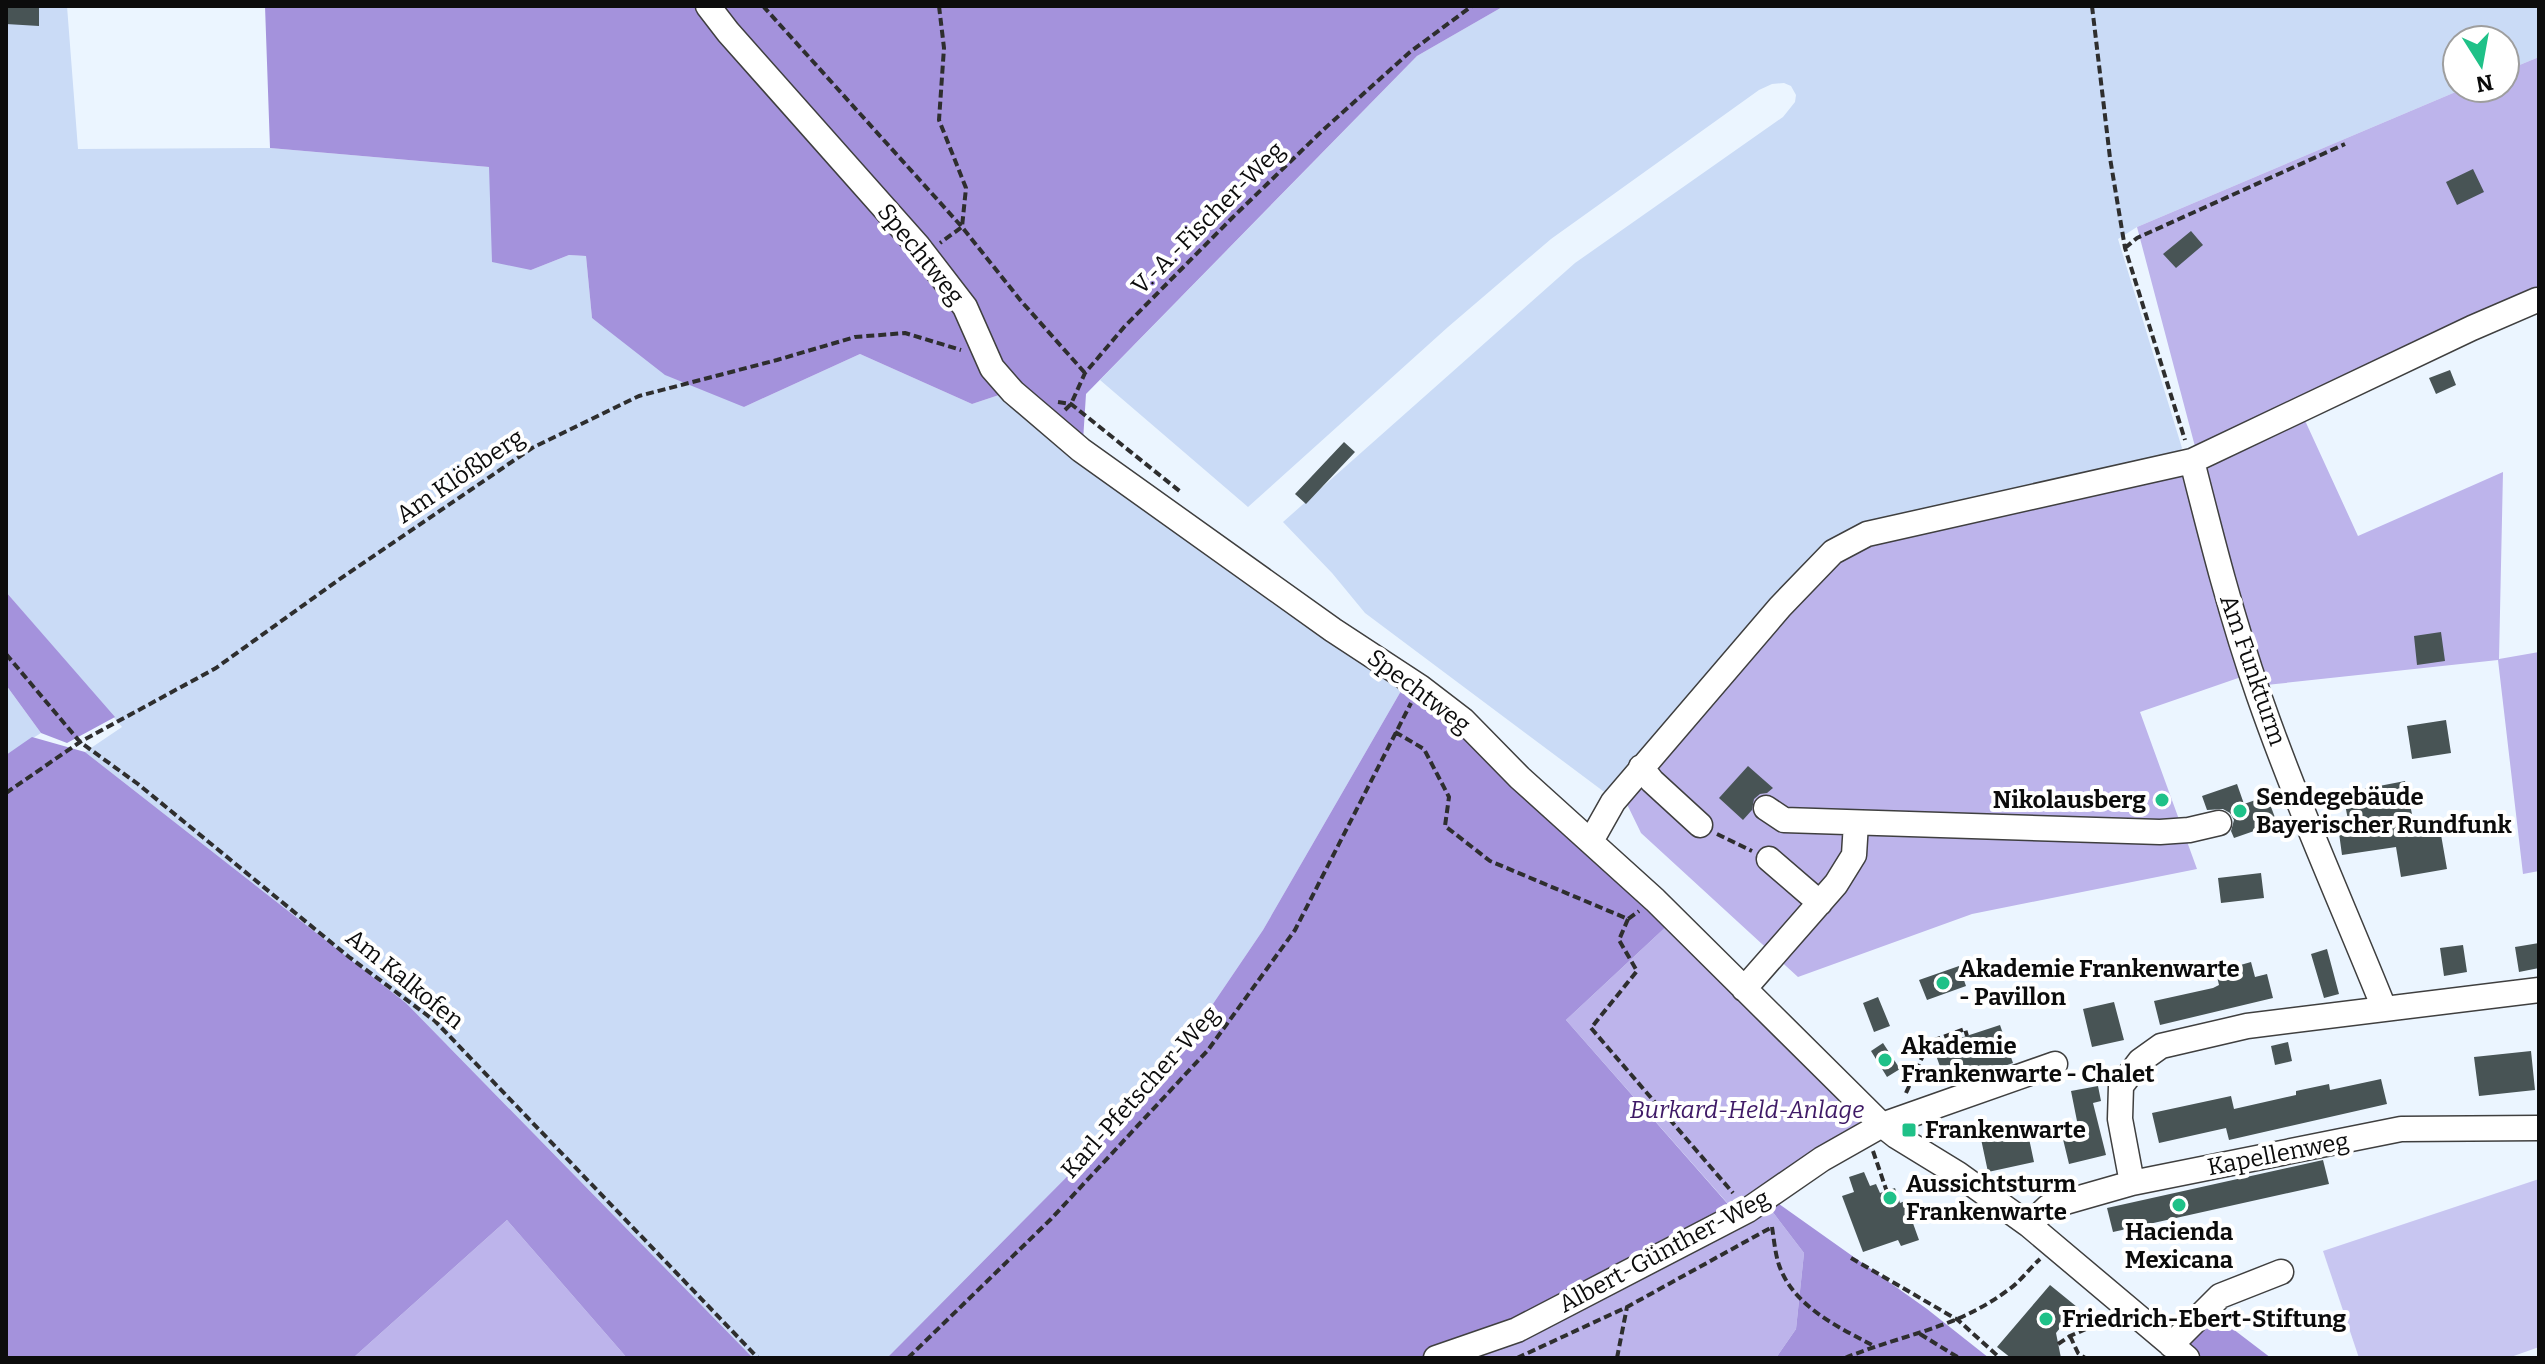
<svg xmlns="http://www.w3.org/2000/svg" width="2545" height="1364" viewBox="0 0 2545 1364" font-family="Bitter,serif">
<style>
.farmland{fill:#cadbf6}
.green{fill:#bdb4eb}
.forest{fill:#a492dc}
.pitch{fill:#c8c6f1}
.building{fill:#485455}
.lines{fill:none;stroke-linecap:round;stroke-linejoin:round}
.minor-casing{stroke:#3f3f3f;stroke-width:27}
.path{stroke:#2e2e2e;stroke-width:4;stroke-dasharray:8 4;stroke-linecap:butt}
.minor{stroke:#fff;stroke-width:24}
.poi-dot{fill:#1fc188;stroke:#fff;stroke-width:3}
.labels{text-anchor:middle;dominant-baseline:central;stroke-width:8;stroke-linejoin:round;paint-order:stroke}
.street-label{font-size:24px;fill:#0c0c0c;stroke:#fff}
.poi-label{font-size:24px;font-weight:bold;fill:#0c0c0c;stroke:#fff;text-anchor:start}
.park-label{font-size:24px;font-style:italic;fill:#3f1a66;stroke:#fff}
</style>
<rect width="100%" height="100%" fill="#ebf5ff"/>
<path class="farmland" d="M6,6h61l11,143 192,-1 219,19 42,103 38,-15 17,1 6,62 152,89 116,-53 112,50 30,-10 403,290 -142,246 -105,155 -271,273h-134l-347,-355 -321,-251 37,-25 -116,-135z
M1504,6h1035v51l-34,14v-31h-48v48h8l-328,139 -19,12 64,209 -7,9 -319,74 -249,263 -242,-181 -33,-40 -49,-51 292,-259 208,-146 12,-15 1,-7 -5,-9 -7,-3 -12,1 -13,6 -208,149 -103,88 -200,180 -148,-127 317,-324z
M6,685l35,48 -35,22z"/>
<path class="green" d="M2539,57v238l-237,119 56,122 145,-64 -4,187 40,-7v219l-16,3 -25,-214 -232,25 -64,-212 -65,-246 328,-139h40v-17z
M2189,471l55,205 -104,36 57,157 -225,45 -174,63 -157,-144 -18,-37 182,-205 46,-37 38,-18z
M1670,923l199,201 -132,90 -171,-194z
M1772,1211l32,42 -8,76 -20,29h-302l48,-17z
M507,1220l120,138h-274z"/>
<path class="forest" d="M265,6h1239l-87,50 -331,338 -3,47 -81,-47 -30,10 -112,-50 -116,53 -79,-32 -73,-57 -6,-62 -17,-1 -38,15 -39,-8 -3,-95 -219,-19z
M6,592l109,125 -48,26 -26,-10 -35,-48z
M1405,684l180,159 85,80 -104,97 175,199 34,-18 152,108 62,49h-213l20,-29 8,-76 -32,-42 -250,130 -48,17h-587l271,-273 105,-155z
M32,737l53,15 321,251 347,355h-126l-120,-138 -154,138h-347v-603z
M2212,1313l59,45h-98z"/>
<path class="pitch" d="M2539,1179v168l-31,11h-149l-36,-107z"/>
<path class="building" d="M6,6h33v20l-33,-2z
M2473,169l11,23 -27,13 -11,-23z
M2191,231l12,14 -27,23 -13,-14z
M2450,370l6,15 -20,9 -7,-16z
M1344,442l11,10 -49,52 -11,-10z
M2441,632l4,29 -28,4 -3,-29z
M2446,720l5,33 -39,6 -5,-33z
M1748,766l25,22 -6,5 -7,1 -6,5 -2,11 -9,10 -24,-22z
M2405,781l11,52 24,-4 7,40 -46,8 -5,-30 -54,8 -3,-22 11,-2 -7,-38z
M2237,784l7,20 23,-8 10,27 -43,15 -3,-7 3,-11 -4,-7 -7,-4 -16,1 -5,-14z
M2261,873l3,25 -43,5 -3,-25z
M2539,943v25l-20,4 -4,-25z
M2463,945l4,27 -23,4 -4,-28z
M2327,949l12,45 -15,4 -13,-44z
M2251,962l4,15 12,-3 6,24 -113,27 -6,-24 59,-13 6,-3 -3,-13z
M1959,966l7,20 -39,14 -8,-20z
M1878,997l12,29 -16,6 -11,-29z
M2114,1002l10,38 -32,7 -9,-38z
M2000,1025l13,38 -66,23 -14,-39z
M2288,1042l4,19 -17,4 -4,-19z
M1883,1043l17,26 -13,8 -16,-26z
M2531,1051l4,39 -56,6 -5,-39z
M2381,1079l6,25 -158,36 -3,-12 -67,15 -7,-30 79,-17 3,13 62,-14v-4l33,-7 1,6z
M2098,1086l3,15 -8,2 13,52 -37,9 -7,-29 17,-4 -8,-40z
M2027,1129l7,33 -46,10 -7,-33z
M2323,1160l6,24 -216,48 -6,-24z
M1864,1172l6,14 6,-2 4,9 15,-5 5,15 5,-2 14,39 -18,6 -3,-6 -35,12 -21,-56 12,-4 -5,-15z
M2050,1285l27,22 -21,26 5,25h-50l-14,-11z"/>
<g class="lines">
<defs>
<path id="minor" d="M708,6l20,26 190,214 47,61 27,61 21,24 68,58 252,180 87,57 43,33 57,58 135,122 227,225 14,11 62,38 71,51 158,133
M2192,461c20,79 40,158 67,235 37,106 83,208 125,312
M1641,767l11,14 48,44
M1766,808l18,12 376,12 29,-2 30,-7
M1591,841l22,-39 167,-195 53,-55 34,-18 325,-73 280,-133 65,-28
M1769,859l51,44
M1744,989l92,-105 18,-29 2,-32
M2132,1183l-12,-64 1,-33 19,-25 21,-15 86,-20 292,-36
M2029,1225l19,-18 84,-24 269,-54 138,-1
M2171,1345l49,-49 61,-24
M1436,1358l81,-28 231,-120 74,-51 60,-34 173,-61"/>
</defs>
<use href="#minor" class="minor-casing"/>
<path class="path" d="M763,6l199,221 59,74 64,72
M939,6l5,42 -5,72 27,68 -4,39 -22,16
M2092,6l18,152 15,90 60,192
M2125,248l12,-10 208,-94
M1058,402l13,2 111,89
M1065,410l6,-6 14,-31 40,-47 107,-108 91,-88 87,-78 62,-46
M6,654l74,88 58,42 211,173 86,64 323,337
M1395,732l29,17 25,48 -4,29 45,35 138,58 11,-8
M6,793l74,-51 136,-74 121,-87 195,-133 107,-52 138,-36 78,-23 50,-4 56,17
M1717,834l35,17
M1628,919l-9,21 18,31 -46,57 142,165
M1906,1093l23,-51 36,-13 2,7
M1873,1151l14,41
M1772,1227c2,12 3,26 7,38 14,41 59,62 95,81
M1851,1258l107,62 42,38
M1920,1334l39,24
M2070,1336l8,17 7,5
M2058,1344l12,-8 34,-15 4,-5
M908,1358l143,-139 157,-169 87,-120 116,-227
M1517,1358l110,-51 145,-80
M1617,1358l10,-51
M1845,1358c58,-24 111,-29 163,-68 12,-8 21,-21 32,-31"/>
<use href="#minor" class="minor"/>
</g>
<g class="poi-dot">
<circle cx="2162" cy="800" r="8"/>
<circle cx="2240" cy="811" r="8"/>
<circle cx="1943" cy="983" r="8"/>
<circle cx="1885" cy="1060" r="8"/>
<rect x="1901" y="1122" width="16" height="16" rx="4"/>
<circle cx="1890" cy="1198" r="8"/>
<circle cx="2179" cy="1205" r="8"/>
<circle cx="2046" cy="1319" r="8"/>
</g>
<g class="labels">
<g class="street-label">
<text transform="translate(1208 218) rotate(-45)">V.-A.-Fischer-Weg</text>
<text transform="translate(921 254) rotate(51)">Spechtweg</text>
<text transform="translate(460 476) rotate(-34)">Am Klößberg</text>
<text transform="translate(2253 670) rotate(71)">Am Funkturm</text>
<text transform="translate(1419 691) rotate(37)">Spechtweg</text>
<text transform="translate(405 979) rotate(39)">Am Kalkofen</text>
<text transform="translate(1140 1092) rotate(-48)">Karl-Pfetscher-Weg</text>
<text transform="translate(2278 1154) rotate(-11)">Kapellenweg</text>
<text transform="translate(1664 1251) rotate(-28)">Albert-Günther-Weg</text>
</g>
<g class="poi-label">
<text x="2256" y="797">Sendegebäude<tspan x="2256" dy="28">Bayerischer Rundfunk</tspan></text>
<text x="2146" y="800" text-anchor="end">Nikolausberg</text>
<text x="1959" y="969">Akademie Frankenwarte<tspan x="1959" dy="28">- Pavillon</tspan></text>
<text x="1901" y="1046">Akademie<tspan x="1901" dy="28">Frankenwarte - Chalet</tspan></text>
<text x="1925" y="1130">Frankenwarte</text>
<text x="1906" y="1184">Aussichtsturm<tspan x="1906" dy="28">Frankenwarte</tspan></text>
<text x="2179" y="1232" text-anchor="middle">Hacienda<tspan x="2179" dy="28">Mexicana</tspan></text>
<text x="2062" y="1319">Friedrich-Ebert-Stiftung</text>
</g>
<g class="park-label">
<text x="1747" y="1110">Burkard-Held-Anlage</text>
</g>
</g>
<rect width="2545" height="1364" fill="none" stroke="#0c0c0c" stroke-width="16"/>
<g transform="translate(2481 64) rotate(169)"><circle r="38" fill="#ffffff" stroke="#9e9e9e" stroke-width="2"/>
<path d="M0-6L14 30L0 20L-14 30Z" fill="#1fc188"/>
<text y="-12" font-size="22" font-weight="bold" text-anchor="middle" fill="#0c0c0c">N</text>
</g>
</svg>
